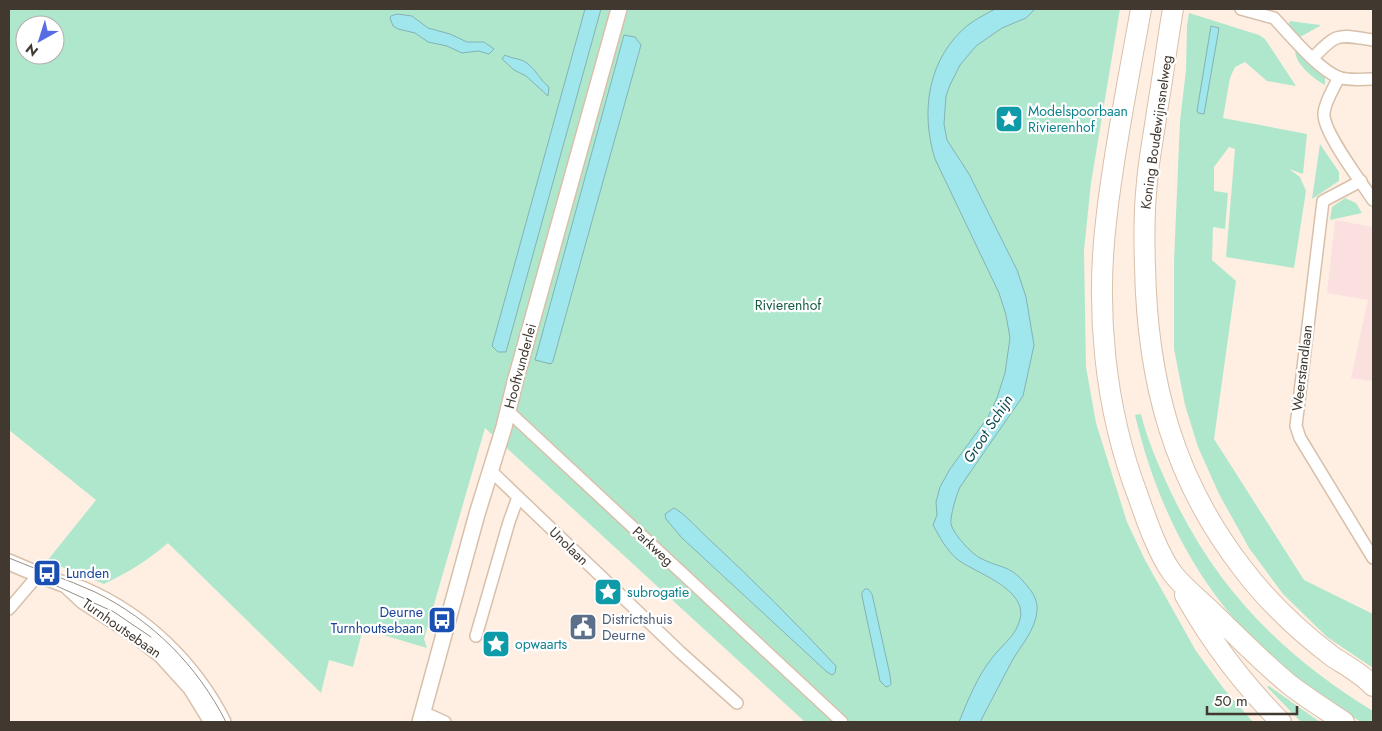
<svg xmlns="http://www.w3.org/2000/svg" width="1382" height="731" viewBox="0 0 1382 731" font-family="Jost,sans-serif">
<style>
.education{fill:#fbe0e0}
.green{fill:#afe7cd;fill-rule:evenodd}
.water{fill:#a0e6ed;stroke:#84b2b4}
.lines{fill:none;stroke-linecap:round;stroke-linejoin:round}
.street-casing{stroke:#d8c0ab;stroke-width:14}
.secondary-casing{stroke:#d8c0ab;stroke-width:18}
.highway-casing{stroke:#d8c0ab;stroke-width:22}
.street{stroke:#fff;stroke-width:11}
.secondary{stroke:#fff;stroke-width:15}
.highway{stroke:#fff;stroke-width:20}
.tram{stroke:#988d82;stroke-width:1}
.labels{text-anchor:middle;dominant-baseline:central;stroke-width:4.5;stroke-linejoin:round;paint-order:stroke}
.culture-label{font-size:14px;fill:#0d838f;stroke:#fff;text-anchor:start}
.street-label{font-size:14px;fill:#41382f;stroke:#fff}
.park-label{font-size:14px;fill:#145b42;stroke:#fff}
.transit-label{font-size:14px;fill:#164399;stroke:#fff;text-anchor:start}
.service-label{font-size:14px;fill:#4e5e75;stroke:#fff;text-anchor:start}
.water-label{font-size:15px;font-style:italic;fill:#08494f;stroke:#fff}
</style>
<rect width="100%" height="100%" fill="#feefe2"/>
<path class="education" d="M1335,220l38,7v154l-22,-3 17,-78 -41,-7z"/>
<path class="green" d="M9,9h1111l-29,174 -7,67 2,117 10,56 31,99 18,38 51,91 28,38 29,33h-448l-320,-294 -61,211 3,9 -64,-19 -10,38 -24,-7 -8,33 -153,-150c-21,18 -39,29 -64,41l-57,-23 49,-61 -87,-70zM25,25h30v30h-30z
M1189,13l70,22 6,4 31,47 -29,-5 -22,-19 -10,5 -5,11 -7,40 84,16 -4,40 -14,-5 11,8 6,14 -12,77 -68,-11 9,-108 -6,-2 -15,20v24l14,2 -3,36 -12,-2 -1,33 24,21 -22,158 90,141 69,34v54l-46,-31 -44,-43 -34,-46 -30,-54 -21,-47 -13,-42 -11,-56v-88l6,-140 6,-51 1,-45z
M1290,21l30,4v1l-20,11 -12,-12z
M1295,51l29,23 1,3v8c-11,-6 -29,-20 -30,-34z
M1320,144l19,28v9l-27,18z
M1345,198l11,5 6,10 -32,7 2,-13z
M1141,414c6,25 17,50 28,74 46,99 111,166 204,223v11h-12c-33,-21 -66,-43 -95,-70 -68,-63 -110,-147 -131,-237z
M1269,686l51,36h-19l-34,-35z"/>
<path class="water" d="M585,9h16l-95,343h-8l-6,-6z
M995,9h40l-9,9 -24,10 -26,18 -16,19 -10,20 -4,11 -2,28 3,16 22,34 48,96 9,27 8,48 -11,51 -63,91c-4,9 -10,29 -9,37 2,10 21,30 29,34 24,12 30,6 48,29 6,7 10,15 9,24 -2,20 -16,34 -25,50 -11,20 -21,41 -32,61h-21c8,-20 19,-47 33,-64 8,-11 21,-20 26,-33 16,-35 -42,-51 -61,-66 -10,-8 -18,-23 -24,-34l4,-10 -1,-13 4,-15 10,-18 38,-52 9,-19 8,-25 5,-35 -4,-23 -7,-22 -64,-134c-15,-48 -7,-101 33,-134 8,-6 18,-11 27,-16z
M397,14l15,2 16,12 22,6 17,8h17l10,7 -5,5 -11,-3 -16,2 -15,-7 -19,-4 -13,-9 -17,-4 -5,-3 -3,-8 1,-2z
M1211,26l8,2 -15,86 -6,-1 -1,-2z
M624,35l11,2 6,8 -88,316 -2,3 -16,-4z
M505,55c7,4 15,3 22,8 9,7 14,18 22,24l-1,9 -22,-20 -12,-6 -12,-11z
M674,508c9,4 28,25 37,33 43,40 85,82 125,125l-1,7 -3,2 -5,-3 -145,-134 -16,-19 -1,-5z
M865,589h3l4,5 18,81 1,9 -2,2 -3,1 -6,-6 -18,-85v-4z"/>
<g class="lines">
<defs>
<path id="street" d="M1241,9l33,9
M1274,18c15,16 44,51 64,59 10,4 24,2 35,2
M1313,58c25,-27 26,-23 60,-18
M1339,77c-5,11 -14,24 -15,36 -2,18 38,70 49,87
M1361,181l-38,20 -27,225 4,12 73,120
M508,411l334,311
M491,471l189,181 57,51
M9,609l30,-35
M476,636l33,-114 9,-25
M423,712l22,10"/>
<path id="secondary" d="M9,562c18,8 38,16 57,23 6,2 13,2 18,5 60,26 110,74 139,132
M67,586l16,15 51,33 27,21 30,33 21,34
M420,722l57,-208 27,-87 11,-45 104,-373"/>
<path id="highway" d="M1141,9c-12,67 -26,135 -34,204 -12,94 -3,194 31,283 8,23 20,58 35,78 11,14 27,26 40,39 25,24 50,50 77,72 17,13 36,25 54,37
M1173,9c-6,34 -10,68 -16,102 -3,23 -8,47 -10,71 -3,28 -3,56 -2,84 2,114 28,213 98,303 25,33 57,63 90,88 14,9 29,17 40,29
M1185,595c27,48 57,88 96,127"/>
</defs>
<use href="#street" class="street-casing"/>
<use href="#secondary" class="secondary-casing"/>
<use href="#highway" class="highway-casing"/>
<use href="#street" class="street"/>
<use href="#secondary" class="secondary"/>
<use href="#highway" class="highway"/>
<path class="tram" d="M9,558c28,12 58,21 86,34 57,28 102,73 131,130
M50,583l64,29 37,25"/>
</g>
<defs>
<symbol id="sight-square" viewBox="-11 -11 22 22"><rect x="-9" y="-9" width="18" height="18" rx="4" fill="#0f9aa8" stroke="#fff"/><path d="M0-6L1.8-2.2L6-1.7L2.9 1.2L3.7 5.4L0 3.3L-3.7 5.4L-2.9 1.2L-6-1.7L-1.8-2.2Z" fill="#fff"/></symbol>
<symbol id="bus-square" viewBox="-11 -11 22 22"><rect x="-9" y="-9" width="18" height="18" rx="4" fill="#1a4fb4" stroke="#fff"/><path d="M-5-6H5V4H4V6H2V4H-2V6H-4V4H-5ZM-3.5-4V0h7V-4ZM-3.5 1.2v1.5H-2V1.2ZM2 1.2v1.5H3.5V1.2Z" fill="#fff"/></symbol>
<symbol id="civic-square" viewBox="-11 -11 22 22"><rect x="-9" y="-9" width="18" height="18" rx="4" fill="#5c6f8a" stroke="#fff"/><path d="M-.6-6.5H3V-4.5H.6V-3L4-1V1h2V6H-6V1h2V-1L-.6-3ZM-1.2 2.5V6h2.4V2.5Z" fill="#fff"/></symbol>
</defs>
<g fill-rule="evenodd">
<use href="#sight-square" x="993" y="103" width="32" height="32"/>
<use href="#bus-square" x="31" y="557" width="32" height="32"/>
<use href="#sight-square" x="592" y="576" width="32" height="32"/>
<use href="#bus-square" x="426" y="604" width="32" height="32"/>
<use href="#civic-square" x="567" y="611" width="32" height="32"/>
<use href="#sight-square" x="480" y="628" width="32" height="32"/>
</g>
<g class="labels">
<g class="culture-label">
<text x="1028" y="111">Modelspoorbaan<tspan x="1028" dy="16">Rivierenhof</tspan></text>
<text x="627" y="592">subrogatie</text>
<text x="515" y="644">opwaarts</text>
</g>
<g class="street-label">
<text transform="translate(1156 132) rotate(-82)">Koning Boudewijnsnelweg</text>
<text transform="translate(520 366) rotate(-75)">Hooftvunderlei</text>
<text transform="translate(1302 368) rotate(-83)">Weerstandlaan</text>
<text transform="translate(569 546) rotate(44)">Unolaan</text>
<text transform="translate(653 546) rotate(43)">Parkweg</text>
<text transform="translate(122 628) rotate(35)">Turnhoutsebaan</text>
</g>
<g class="park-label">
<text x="788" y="305">Rivierenhof</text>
</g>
<g class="transit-label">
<text x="66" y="573">Lunden</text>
<text x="423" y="612" text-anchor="end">Deurne<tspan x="423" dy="16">Turnhoutsebaan</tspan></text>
</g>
<g class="service-label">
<text x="602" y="619">Districtshuis<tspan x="602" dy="16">Deurne</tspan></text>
</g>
<g class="water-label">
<text transform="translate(988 429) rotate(-57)">Groot Schijn</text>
</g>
</g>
<rect width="1382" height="731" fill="none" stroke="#41382f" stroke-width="20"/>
<g transform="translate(40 40) rotate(219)"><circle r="24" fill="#ffffff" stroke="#b3afac"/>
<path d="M0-4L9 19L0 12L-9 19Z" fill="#586de4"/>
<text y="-8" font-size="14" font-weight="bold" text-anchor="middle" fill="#41382f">N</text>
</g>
<path d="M1207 706v8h90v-8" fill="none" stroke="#41382f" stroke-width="2.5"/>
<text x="1214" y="706" font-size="15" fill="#41382f" stroke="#ffffff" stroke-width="4" paint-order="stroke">50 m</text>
</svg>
